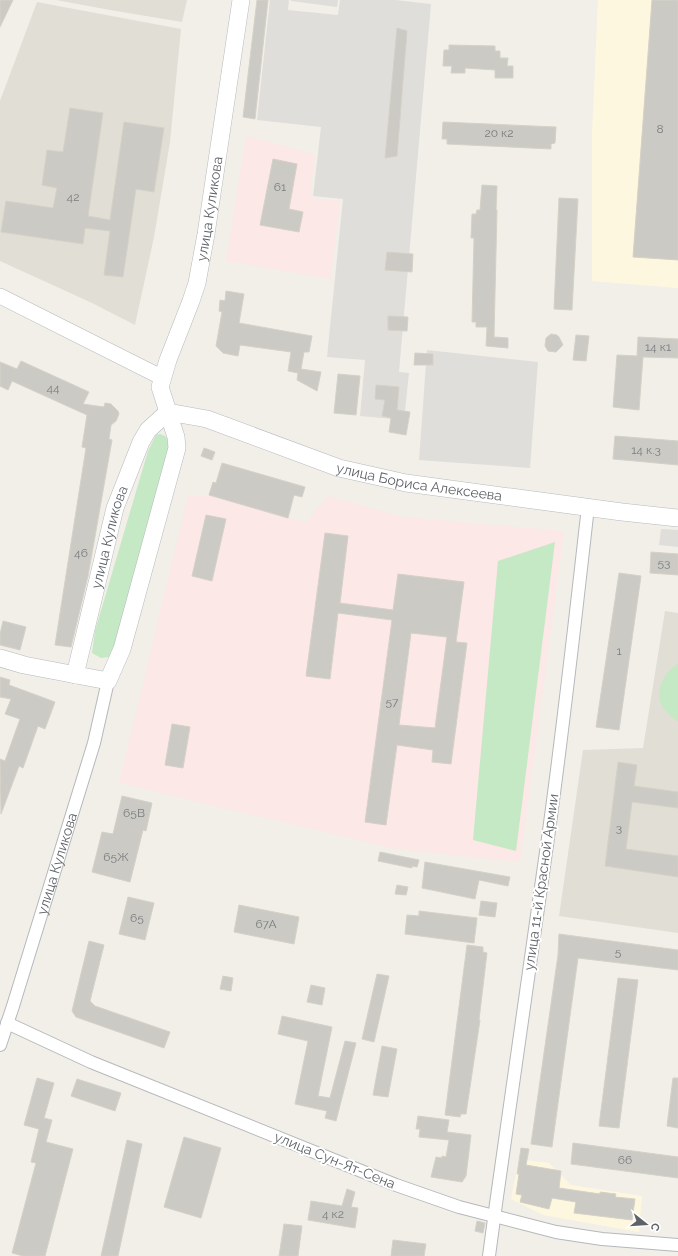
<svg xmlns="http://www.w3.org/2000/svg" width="678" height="1256" viewBox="0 0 678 1256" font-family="Raleway,sans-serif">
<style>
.commercial{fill:#fef7e0}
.industrial{fill:#e0deda}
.education{fill:#e1ded6}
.medical{fill:#fce8e6}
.green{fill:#c5e8c5}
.building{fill:#cccac5;stroke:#d6d1c6;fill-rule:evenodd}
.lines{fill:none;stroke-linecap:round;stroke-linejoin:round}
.minor-casing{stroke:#b5b8bc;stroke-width:14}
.tertiary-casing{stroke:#b5b8bc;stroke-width:16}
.secondary-casing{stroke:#b6babf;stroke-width:18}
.minor{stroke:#fff;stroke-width:12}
.tertiary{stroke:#fff;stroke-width:15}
.secondary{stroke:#fff;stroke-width:17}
.labels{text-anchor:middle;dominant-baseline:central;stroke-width:4;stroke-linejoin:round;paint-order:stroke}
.number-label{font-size:12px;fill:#7a7d7f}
.street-label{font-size:14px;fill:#5f6368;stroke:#fff}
</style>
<rect width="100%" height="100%" fill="#f1efe8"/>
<path class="commercial" d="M598,0h80v288l-86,-7v-147z
M519,1159l30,4 22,22 71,11 -3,36 -96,-17 -32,-16z"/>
<path class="industrial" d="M270,0h19l-1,10 50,5 2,-15h55l36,4 -32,368 10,1 -5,47 -44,-4 5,-56 -38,-3 16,-158 -30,-3 8,-69 -64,-7z
M291,0h47l-1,7 -46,-6z
M427,350l111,12 -8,106 -111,-8z
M661,529l17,1v17l-19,-2z"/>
<path class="education" d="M56,0h131l-5,22 -72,-12z
M37,2l144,27 -11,113 -16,95 -19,88 -43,-22 -92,-42v-160z
M665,611l13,2v320l-119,-17 24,-166 60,-2z"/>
<path class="medical" d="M246,135l69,20 -5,43 30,3 -9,78 -105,-18z
M188,495h21l97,28 22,-27 75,21 161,14 -44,331 -124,-13 -277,-66z"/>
<path class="green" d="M160,434l5,2 5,7 -52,194 -9,20 -8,1 -9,-5 3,-22 53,-180 8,-16z
M555,542l-39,309 -43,-11 25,-279z
M678,664v57c-9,-4 -21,-18 -19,-28 1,-11 9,-24 19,-29z"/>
<path class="building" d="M0,0h13l-13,27z
M257,0h11l-13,119 -12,-2z
M652,0h26v260l-45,-3z
M397,28l10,3 -10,125 -12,2z
M449,45l46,1v5h5v7h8l-1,8h6v12h-18v-8l-30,-2v5h-14l1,-7h-9l1,-16h5z
M70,108l33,5 -15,103 22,4 14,-98 40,6 -10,64 -18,-3 -13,88 -19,-2 6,-44 -25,-3 -2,16 -82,-12 5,-31 47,7 4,-20 -15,-3 5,-35 16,2z
M443,122l113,5 -1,16 -4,1v5l-104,-5v-5h-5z
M273,159l24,5 -8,45 14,3 -4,20 -39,-7z
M482,185l15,1 -1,24h1l-3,127 14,1v10l-22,-2 1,-19h-11v-5h-4l2,-84h-3l1,-24h4l1,-4h3z
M559,198l19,1 -6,111 -18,-1z
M387,252l26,2 -1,18 -27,-2z
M226,291l18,3 -5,29 73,13 -3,16h-5l-3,17 20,3 -4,19 -20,-11 1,-7 -10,-2 3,-19 -51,-7 -2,11 -15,-3 -7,-7 6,-34 -3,-1 1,-11 5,1z
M388,316l20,1 -1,14 -19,-1z
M551,334l6,1 2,2 4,8 -7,7 -8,-1 -3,-5 1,-8z
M576,335l13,1 -3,25 -13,-1z
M638,337l40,2v19l-35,-1 -4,53 -26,-3 4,-52 20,1z
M415,353l18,1v11h-19z
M21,361l68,31 -6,12 21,3 1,-4 6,1 7,7 1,3 -3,7 -5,4 -2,14 3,1 -24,136 -17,71 -16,-2 31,-197 -4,-1 5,-32 -75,-34 -4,9 -8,-4v-24l17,7z
M338,374l22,2 -4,39 -22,-2z
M376,385l23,2 -2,23 13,2 -4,23 -17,-3 2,-14 -9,-2 3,-16 -10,-1z
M615,436l63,5v24l-65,-6z
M204,448l11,4 -3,8 -11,-4z
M222,463l83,24 -3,10 -8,-2 -6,23 -79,-23 4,-13 3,1z
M206,515l20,4 -14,62 -20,-5z
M325,533l23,3 -8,67 53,7 5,-36 66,8 -8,60 11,1 -16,121 -19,-2 1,-12 -36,-5 -11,80 -21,-3 27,-202 -54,-7 -8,66 -24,-3zM411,633l36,4 -12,91 -36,-3z
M651,552l27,2v21l-28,-2z
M619,573l22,3 -22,154 -23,-3z
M3,621l23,6 -6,23 -20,-5v-11z
M0,677l10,3 -1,5 46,17 -10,27 -7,-3 -15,42 -4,-2 -18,48 -1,-55 5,2 15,-42 -15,-5 6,-15 -11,-2z
M172,724l18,3 -7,41 -18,-3z
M618,762l19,3 -3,21 44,6v16l-46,-6 -6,47 52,7v21l-73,-11z
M122,796l30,7 -6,28 -3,-1 -13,52 -38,-10 10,-40 11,2z
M380,852l39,8 -2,7 -5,-1v2l-34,-7z
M425,862l85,15 -2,9 -29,-6 -4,19 -53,-11z
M397,885l11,2 -2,8 -11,-1z
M128,897l26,6 -9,37 -26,-6z
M481,901l16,2 -2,14 -16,-2z
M239,905l60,12 -5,27 -60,-12z
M419,911l58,7 -3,25 -69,-9 2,-19 12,1z
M559,934l119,16v20l-100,-12 -26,189 -21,-3 27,-189z
M89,941l15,4 -14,56 5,5 75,26 -6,16 -88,-31 -4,-6z
M467,945l16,2v5l4,1 -8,67h1l-14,94h-5l-1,3 -15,-2z
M377,974l12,2 -15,66 -12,-3z
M223,976l10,2 -2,13 -11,-2z
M618,978l20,2 -19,148 -20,-2z
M311,985l14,3 -3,17 -15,-3z
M282,1016l50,11 -14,69 12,2 15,-57 11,2 -20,78 -11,-3 2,-7 -32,-7 13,-63 -30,-7z
M382,1046l15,3 -9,48 -15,-2z
M37,1078l17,5 -10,35 8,2 -6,22 27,7 -28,107h-22l-11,-3 24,-90 -5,-1 8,-33 -15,-4z
M673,1078h5v50l-11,-2z
M77,1079l44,14 -6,18 -44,-15z
M418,1116l31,4 -2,12 24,3 -5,41 -4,6 -31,-5 5,-20 6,1v-2l4,1 3,-17 -30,-3 1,-8h-4z
M184,1137l37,11 -20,70 -37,-11z
M127,1140l15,4 -24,112h-17z
M573,1143l105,14v21l-107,-14z
M521,1148l8,1 -3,16 35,6 -2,17 41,6v-2l16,2 -1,3 20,2 -3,21 -58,-7 2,-11 -24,-4 -3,11 -29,-7 2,-7 -6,-1 3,-20h-2z
M347,1189l8,3 -4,15 7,1 -3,20 -47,-8 3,-19 31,5z
M477,1221l8,2 -2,10 -8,-2z
M284,1224l18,2 -4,30h-19z
M393,1240l33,4 -2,12h-33z"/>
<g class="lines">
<defs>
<g id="minor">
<path d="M7,1023l84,39 305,123 63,22 97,25 46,7 76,6"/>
<path id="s1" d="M0,1045l13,-39 81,-263 14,-62"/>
<path d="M489,1256c17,-128 35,-256 54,-383 18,-122 31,-244 45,-366"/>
</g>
<path id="tertiary" d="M0,296l163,82"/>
<g id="secondary">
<path id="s2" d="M168,412l39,7 132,49 67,15 216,29 56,6"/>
<path id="s3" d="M0,658l24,7 84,16 14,-32 55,-201 -1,-11 -16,-50 8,-27 23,-59 6,-18 9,-49 35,-234"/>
<path id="s4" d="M75,675l40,-167 26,-66 7,-12 20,-18"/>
</g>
</defs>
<use href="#minor" class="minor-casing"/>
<use href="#tertiary" class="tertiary-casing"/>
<use href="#secondary" class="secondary-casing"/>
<use href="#minor" class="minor"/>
<use href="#tertiary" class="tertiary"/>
<use href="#secondary" class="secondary"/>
</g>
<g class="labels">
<g class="number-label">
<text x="660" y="129">8</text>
<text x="499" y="133">20 к2</text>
<text x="280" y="187">61</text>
<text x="73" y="197">42</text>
<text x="658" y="347">14 к1</text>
<text x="53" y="388">44</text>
<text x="646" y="450">14 к.3</text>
<text x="81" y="553">46</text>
<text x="664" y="563">53</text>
<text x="619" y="651">1</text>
<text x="392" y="702">57</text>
<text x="134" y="813">65В</text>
<text x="619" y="828">3</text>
<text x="116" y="857">65Ж</text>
<text x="137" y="918">65</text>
<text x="266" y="924">67А</text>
<text x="618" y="952">5</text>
<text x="625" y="1160">66</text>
<text x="333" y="1214">4 к2</text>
</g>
<g class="street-label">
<text stroke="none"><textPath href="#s3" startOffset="603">улица Куликова</textPath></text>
<text stroke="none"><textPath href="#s2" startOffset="262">улица Бориса Алексеева</textPath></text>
<text stroke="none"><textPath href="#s4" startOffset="142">улица Куликова</textPath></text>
<text stroke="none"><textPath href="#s1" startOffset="190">улица Куликова</textPath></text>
<text transform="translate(541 882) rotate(-82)">улица 11-й Красной Армии</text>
<text transform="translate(335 1160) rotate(22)">улица Сун-Ят-Сена</text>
</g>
</g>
<g transform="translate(646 1224) rotate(107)" stroke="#ffffff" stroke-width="3" paint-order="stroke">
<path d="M0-3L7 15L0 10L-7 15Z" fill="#5f6368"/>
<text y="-6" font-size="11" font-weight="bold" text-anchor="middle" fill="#5f6368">С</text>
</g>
</svg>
